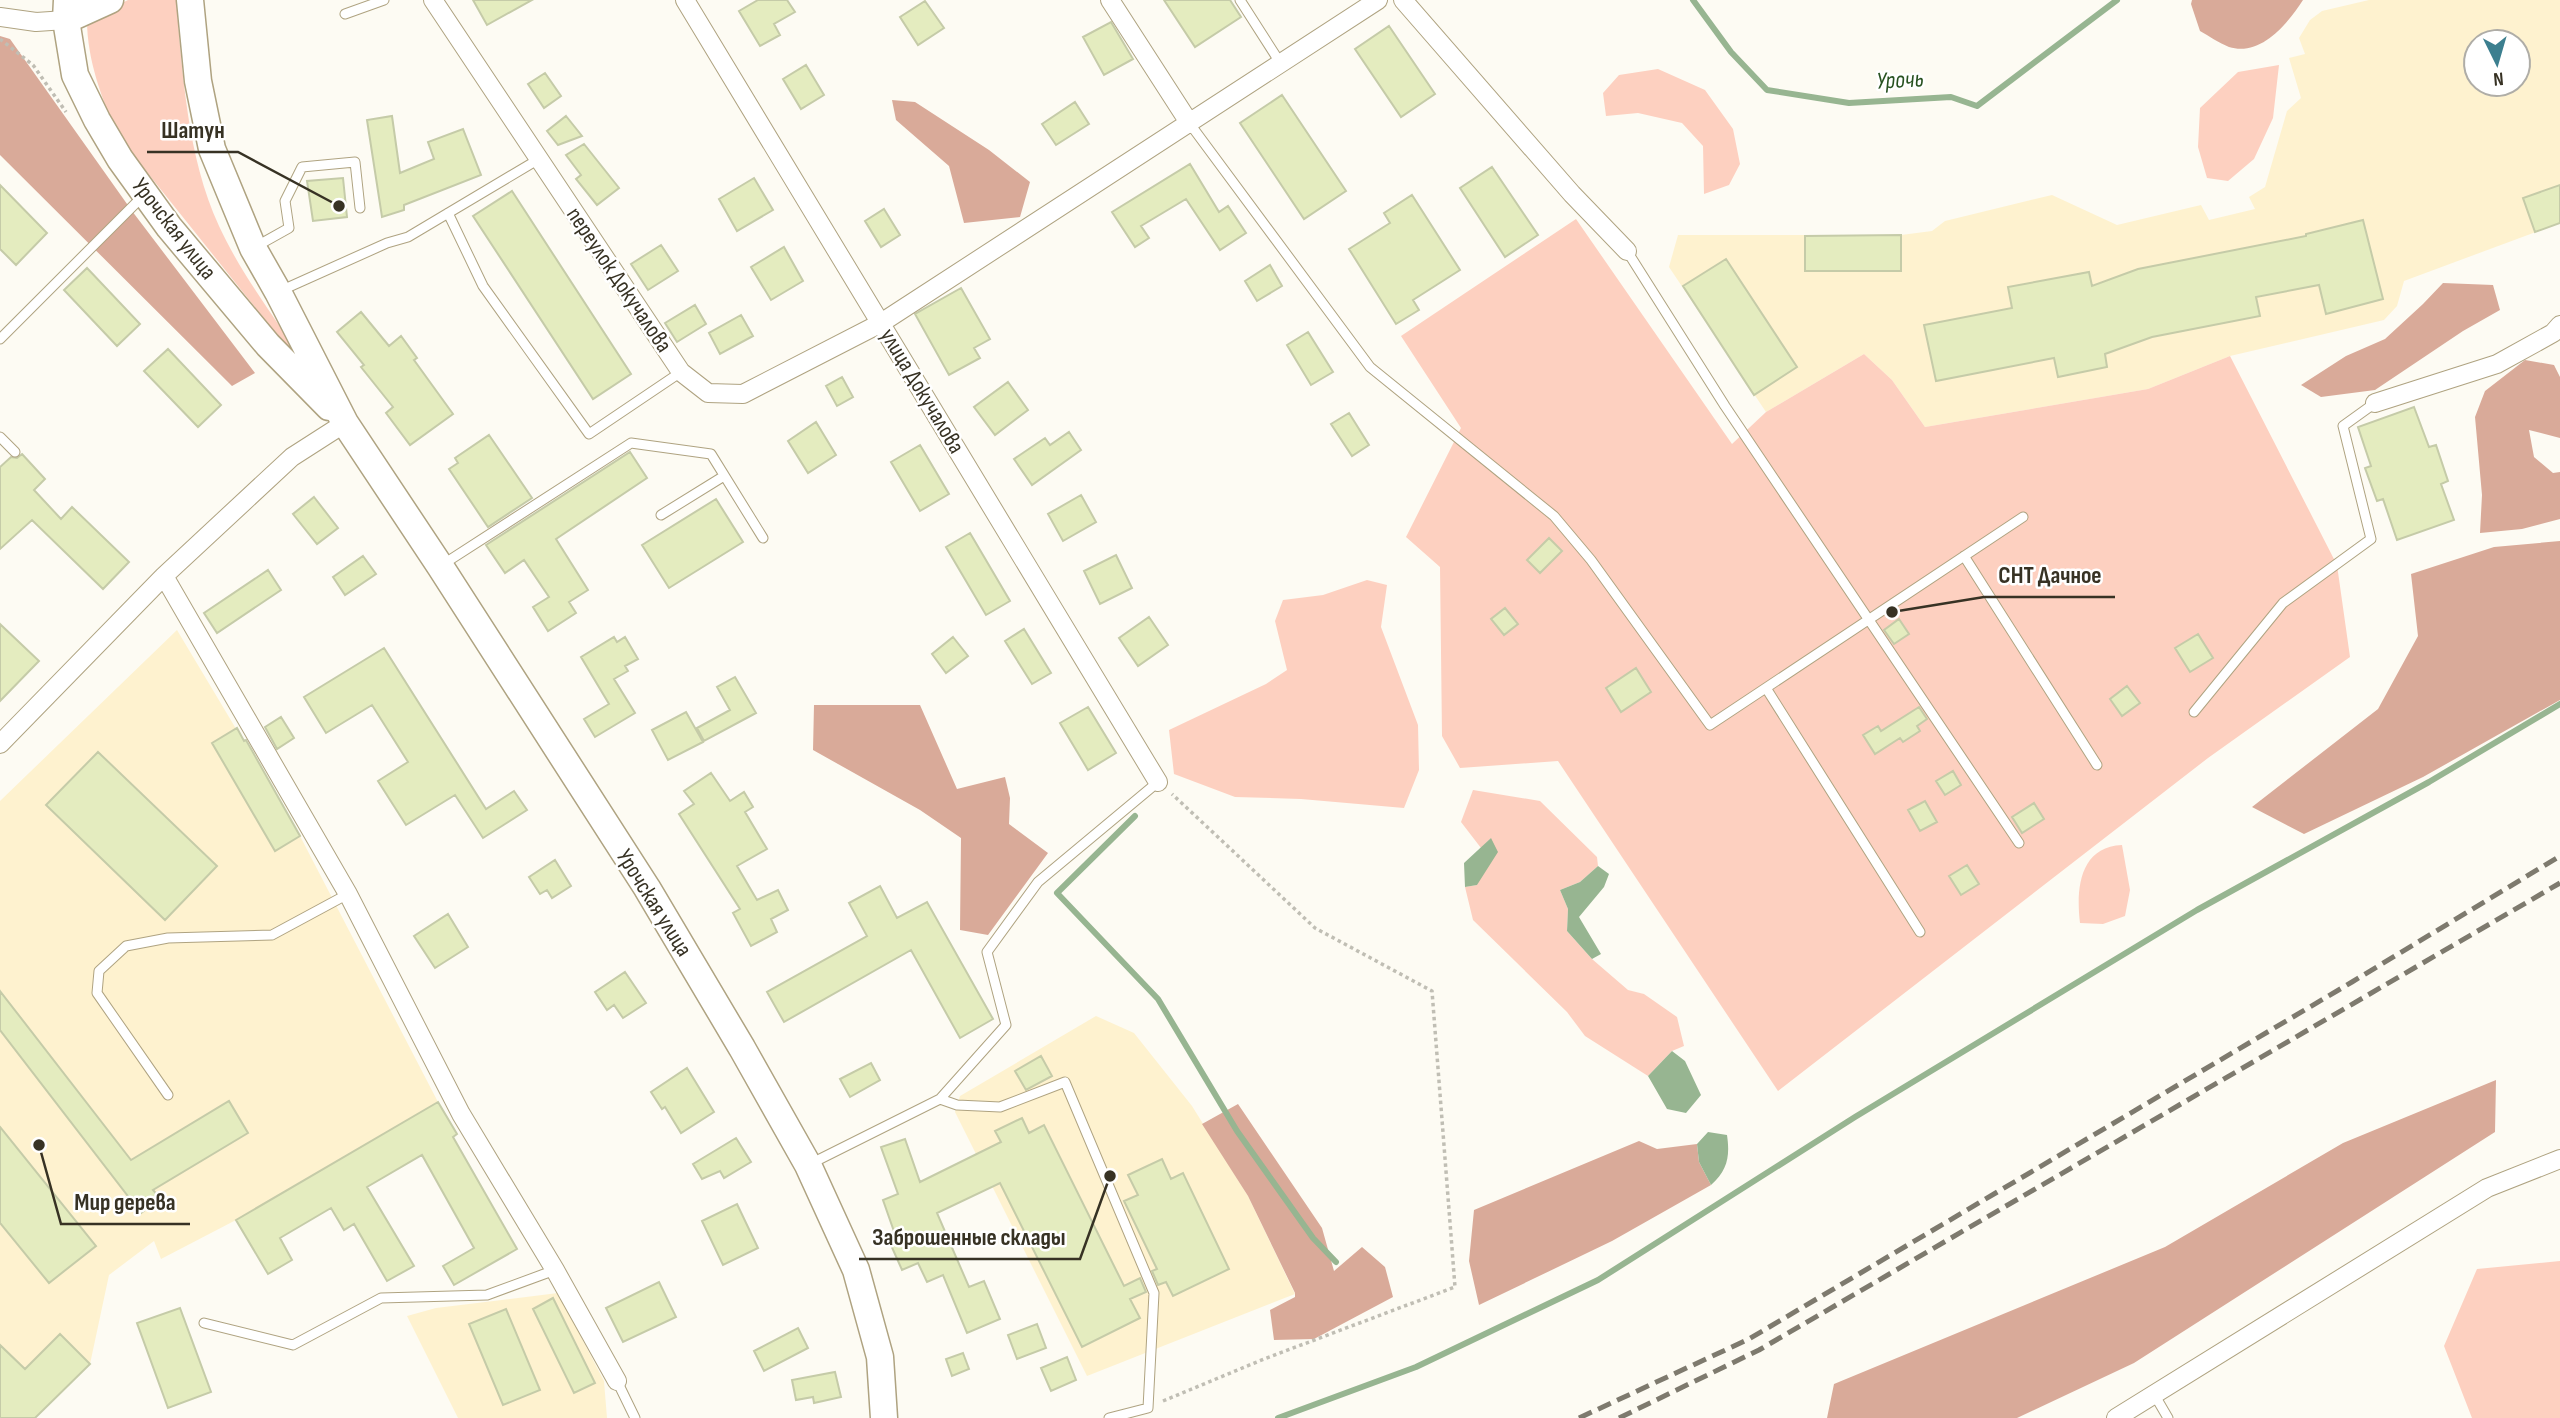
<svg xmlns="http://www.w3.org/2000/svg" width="2560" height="1418" viewBox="0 0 2560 1418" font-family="'Sofia Sans Condensed',sans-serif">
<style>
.built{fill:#fef2cf;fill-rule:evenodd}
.green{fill:#fdd0c0}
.forest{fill:#d9aa99}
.water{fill:#97b591}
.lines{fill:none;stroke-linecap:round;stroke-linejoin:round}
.stream{stroke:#97b591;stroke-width:6}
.building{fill:#e4ecbf;stroke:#c5cba8;stroke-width:2}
.service-casing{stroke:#afa381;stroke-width:11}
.minor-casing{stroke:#afa381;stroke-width:20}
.primary-casing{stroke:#afa381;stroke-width:29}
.path{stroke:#c0beb4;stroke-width:3.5;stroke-dasharray:3.5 3.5;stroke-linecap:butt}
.service{stroke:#fff;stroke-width:9}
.minor{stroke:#fff;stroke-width:18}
.primary{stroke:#fff;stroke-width:26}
.rail{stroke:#7e7a6e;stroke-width:5;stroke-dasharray:14 7;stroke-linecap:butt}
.labels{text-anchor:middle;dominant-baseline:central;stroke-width:5;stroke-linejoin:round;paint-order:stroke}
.street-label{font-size:23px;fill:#373224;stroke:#fff}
.water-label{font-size:24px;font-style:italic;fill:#285221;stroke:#fff}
.leader{fill:none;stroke:#373224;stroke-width:2.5}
.callout-dot{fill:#373224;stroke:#fff;stroke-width:2.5}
.callout-label{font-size:24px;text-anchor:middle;font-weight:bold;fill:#373224;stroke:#fff;stroke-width:5;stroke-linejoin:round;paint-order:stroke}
</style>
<rect width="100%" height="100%" fill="#fdfbf3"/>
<path class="built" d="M2369,0h191v223l-156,58 -7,25 -13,14 -154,36 -82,33 -223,38 -33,-47 -28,-26 -98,58 -97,-145 9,-32h223l31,-4 13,-10 107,-26 65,30 84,-20 8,15 46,-11 -6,-12 16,-10 22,-76 14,-13 -12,-40 16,-4 -6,-16 11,-18 12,-9zM2476,42h42v42h-42z
M177,630l123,206 138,266 -202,118 -75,39 -7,-18 -45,34 -19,89 -55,54h-35v-617z
M1096,1016l38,17 58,73 56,90 47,98 -208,82 -132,-264 5,-16z
M558,1293l46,88 3,37h-149l-51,-102 29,-8z"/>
<path class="green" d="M128,0h48c7,76 11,156 43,226 23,50 59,96 89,142l6,13 -196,-245c-16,-37 -31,-76 -31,-116z
M2279,65l-6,53 -19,41 -26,22 -21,-3 -9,-31 2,-39 38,-36z
M1658,69l47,21 28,39 7,35 -11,21 -25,9 -1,-48 -21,-23 -44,-10 -32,3 -3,-23 16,-18z
M1576,219l156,225 34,-32 98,-58 28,26 33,47 223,-38 82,-33 107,209 13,92 -142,101 -430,333 -220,-330 -98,7 -18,-32 -2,-169 -34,-30 55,-109 -60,-92z
M1367,580l20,5 -6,42 37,98 1,45 -15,38 -103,-9 -66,-2 -61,-23 -5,-44 97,-46 21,-14 -12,-49 8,-21 40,-5z
M1473,790l67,11 57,56 1,9 -18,16 -20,8 8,19 -1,22 25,28 36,31 16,4 33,23 7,29 -12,5 -24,25 -63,-40 -18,-24 -94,-92 -8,-33 12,-2 14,-47 -10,10 -20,-26z
M2122,845l8,45 -5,26 -22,8 -23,-1c-4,-33 -1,-76 42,-78z
M2560,1261v157h-88l-28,-72 33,-77z"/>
<path class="forest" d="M2192,0h111c-15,23 -42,57 -74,47 -10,-4 -20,-11 -29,-16l-9,-27z
M0,36l10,3 122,172 123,162 -23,13 -232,-231z
M892,100l23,2 74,48 41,32 -10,35 -56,6 -15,-57 -53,-46z
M2443,283l50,2 7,25 -37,21 -88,59 -54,7 -20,-12 45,-29 39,-17 38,-35z
M2525,360l29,5 6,12v61l-31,-8 5,27 19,16 7,-1v47l-38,10 -42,4 2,-38 -7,-78 10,-26z
M2560,541v159l-137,77 -119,57 -52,-27 126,-98 40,-73 -7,-62 83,-27z
M814,705h106l37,84 48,-12 5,21 -1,26 39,29 -60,82 -28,-5 1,-92 -41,-28 -107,-60z
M2496,1080l-1,52 -361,231 -117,55h-190l7,-34 331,-137 178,-104z
M1238,1104l84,124 12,43 28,-24 23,20 8,30 -79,42 -40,1 -4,-30 25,-13v-4l-47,-97 -46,-72z
M1639,1141l18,8 40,-5 2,18 12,23 -99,56 -133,64 -10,-44 5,-51z"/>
<path class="water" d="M1491,838l7,14 -21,33 -12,2 -1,-24z
M1598,866l11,8 -5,13 -25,30 22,37 -9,5 -25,-28 1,-22 -8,-19 20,-8z
M1672,1051l13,10 16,34 -15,18 -19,-4 -19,-33z
M1708,1132l19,3c3,21 1,35 -16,50l-12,-23 -2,-18z"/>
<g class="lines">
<path class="stream" d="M1693,0l38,52 36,38 82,13 102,-6 26,9 140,-106
M1135,816l-78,77 101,106 79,132 76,107 23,24
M1278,1418l138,-51 182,-87 257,-163 342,-207 232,-128 131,-78"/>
</g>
<path class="building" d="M473,0h59l-45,25z
M758,0h29l8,12 -21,12 6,11 -20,11 -21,-35z
M1164,0h66l11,17 -46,30z
M925,1l19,27 -26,17 -18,-28z
M1111,22l22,37 -29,16 -21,-38z
M1389,26l46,68 -34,23 -46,-68z
M806,65l18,30 -23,14 -18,-30z
M545,73l16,23 -17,12 -16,-24z
M1282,95l64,96 -42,28 -64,-96z
M1075,102l14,22 -33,21 -14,-21z
M392,116l8,57 34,-14 -6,-17 35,-13 18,46 -77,30v5l-22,7 -15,-97z
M566,116l16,20 -24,9 -11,-14z
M584,144l35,44 -22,17 -21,-26 5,-4 -15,-20z
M1190,164l29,48 9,-6 18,27 -26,17 -34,-51 -45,27 8,12 -14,9 -23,-35z
M1492,167l46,68 -33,22 -45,-69z
M343,178l4,39 -34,4 -6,-40z
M754,178l19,32 -36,21 -18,-32z
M0,185l47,48 -31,32 -16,-16z
M2560,185v38l-25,9 -12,-34z
M512,191l119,183 -38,25 -120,-183z
M1412,195l48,75 -47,30 6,10 -23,14 -47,-75 41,-26 -6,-10z
M884,209l16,26 -19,12 -16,-26z
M2363,220l20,79 -57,15 -7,-29 -63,12 4,19 -108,21 -47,17 2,13 -49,10 -4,-19 -118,23 -12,-56 88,-17 -4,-21 81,-15 3,14 46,-17 168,-33v-2z
M1901,235v36h-96v-35z
M661,245l17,26 -30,19 -17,-26z
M784,247l19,34 -32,19 -20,-33z
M1726,259l71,108 -43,28 -71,-109z
M1270,265l12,21 -25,15 -12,-20z
M87,268l53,56 -23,22 -53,-56z
M961,288l29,51 -16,9 6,10 -31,17 -34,-61z
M695,305l11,19 -29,18 -12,-19z
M361,312l28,34 12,-10 16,22 -3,2 39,54 -43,31 -24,-32 7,-6 -32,-40 3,-2 -27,-33z
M741,315l12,21 -33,18 -11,-21z
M1308,332l25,40 -22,13 -24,-40z
M168,349l53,56 -23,22 -54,-56z
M842,377l11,20 -16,9 -11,-20z
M1008,382l20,28 -33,25 -21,-28z
M2414,407l15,40 7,-2 12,36 -7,3 13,36 -57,20 -14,-41 -6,2 -12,-33 6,-2 -13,-39z
M1349,413l20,32 -17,11 -21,-32z
M816,422l20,33 -28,18 -20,-32z
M1069,432l12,18 -49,35 -18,-26 31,-21 5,7z
M489,435l43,63 -44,29 -39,-58 9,-6 -3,-5z
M920,445l29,49 -29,17 -29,-49z
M630,452l17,26 -91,61 32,51 -19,12 7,11 -28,18 -15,-24 16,-10 -25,-37 -19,13 -19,-28z
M22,454l23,25 -11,11 27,29 11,-12 57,55 -26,27 -71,-69 -32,29v-82l11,-10 6,1z
M1081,495l15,27 -33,19 -15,-27z
M314,497l24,31 -21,16 -24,-30z
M716,499l27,43 -74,46 -27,-43z
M970,533l40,68 -24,14 -40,-68z
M1549,538l13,13 -22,22 -13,-13z
M1116,555l16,33 -32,16 -16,-33z
M363,556l13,18 -31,21 -12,-18z
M268,570l13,20 -64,43 -13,-20z
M1505,608l13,16 -14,11 -13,-16z
M1149,617l19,28 -30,21 -19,-28z
M1899,619l10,15 -15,10 -10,-14z
M0,624l39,37 -39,40z
M1024,629l27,44 -19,11 -27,-43z
M2198,634l15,24 -23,14 -15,-24z
M614,637l3,5 8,-5 13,22 -13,7 3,5 -14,8 21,34 -40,24 -11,-18 25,-15 -28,-47z
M953,637l15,19 -22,17 -14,-19z
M384,648l102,161 28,-18 13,19 -44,28 -28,-43 -49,30 -28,-44 30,-19 -36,-57 -46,28 -22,-36z
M1636,668l15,24 -30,20 -15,-24z
M735,677l21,36 -52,28 -7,-13 33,-18 -13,-23z
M2127,686l13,17 -18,13 -12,-17z
M1088,707l28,46 -28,17 -28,-47z
M1919,707l8,12 -10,7 3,5 -17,11 -3,-4 -25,16 -12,-19 15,-9 3,5z
M686,712l17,30 -35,18 -16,-30z
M281,717l13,21 -17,11 -12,-22z
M237,728l7,13 2,-1 54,96 -25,15 -63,-108z
M98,752l119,114 -52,54 -119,-115z
M1953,771l8,14 -16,10 -9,-14z
M711,773l19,28 14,-9 9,15 -8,5 22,37 -30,17 20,34 21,-10 10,20 -17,9 6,13 -26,14 -18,-33 7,-4 -61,-95 15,-10 -10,-13z
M1925,801l12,21 -17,9 -12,-21z
M2034,803l10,16 -22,14 -10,-16z
M555,860l16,26 -19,12 -5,-8 -7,4 -11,-17z
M1967,865l12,19 -18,11 -12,-19z
M880,886l17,32 30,-16 66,117 -33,19 -49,-88 -127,72 -17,-30 100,-56 -18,-33z
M448,914l20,33 -33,21 -21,-32z
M625,972l21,31 -23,15 -9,-13 -7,5 -12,-18z
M0,991l131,169 98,-59 19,32 -95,57 7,8 -19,15 -141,-183z
M1041,1056l11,20 -26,14 -11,-19z
M871,1063l9,17 -30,17 -10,-18z
M687,1068l27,44 -33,21 -16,-26 -3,2 -11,-17z
M438,1102l19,32 -4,3 64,112 -63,36 -11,-19 31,-18 -52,-93 -55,32 47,79 -27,15 -33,-57 -10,6 -13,-22 -51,30 12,22 -24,14 -32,-54z
M1022,1118l7,15 15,-8 80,161 16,-8 6,14 -16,7 10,19 -58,29 -82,-164 -63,30 32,74 15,-6 16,38 -33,14 -24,-58 -16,7 -9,-19 -16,7 -12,-27 7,-3 -14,-40 15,-6 -17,-47 24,-8 15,43 81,-40 -6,-11z
M0,1127l96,119 -47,37 -49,-60z
M736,1138l15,24 -27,16 -4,-7 -18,8 -9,-15z
M1162,1159l9,20 12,-6 46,96 -56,27 -7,-14 -8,3 -6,-14 5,-2 -33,-68 14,-6 -10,-20z
M737,1204l21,44 -35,17 -21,-44z
M659,1282l17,35 -53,25 -17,-34z
M553,1298l42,85 -21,10 -41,-84z
M180,1308l31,84 -43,16 -31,-85z
M506,1309l34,81 -37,15 -34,-81z
M1037,1324l9,24 -29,11 -9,-24z
M798,1328l10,20 -44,23 -10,-20z
M60,1334l30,30 -55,54h-35v-73l25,24z
M963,1353l6,16 -17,7 -6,-17z
M1067,1357l9,23 -25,11 -10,-23z
M835,1372l6,25 -27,6 -1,-6 -17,3 -4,-20z"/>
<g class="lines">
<defs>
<path id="service" d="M1240,0l41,64
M345,14l39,-14
M1190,124l180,243 184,149 37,44 119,165 313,-208
M448,213l35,73 106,148 92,-62
M255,247l34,-19 -4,-27 17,-34 53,-5 5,46
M1627,251l98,155 294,437
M280,291l107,-48 21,-6 131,-78
M0,339l144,-144
M0,437l15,15
M661,515l63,-39
M1964,556l133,209
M442,565l189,-122 80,11 52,84
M1766,688l154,244
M2194,712l89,-109 88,-64 -28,-113 32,-23
M168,1095l-71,-102 2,-22 27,-25 42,-8 104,-3 76,-41
M940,1099l17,6 43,2 65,-25 89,211 -6,115 -39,10
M810,1164l130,-65 66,-74 -19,-73 51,-70 120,-100
M204,1323l89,22 88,-47 106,-3 68,-25
M617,1381l18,37
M2154,1394l14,24"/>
<path id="minor" d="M433,0l248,372 27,21 35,1 138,-71 497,-323
M685,0l473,782
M1110,0l80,124
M1403,0l169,194 55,57
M0,17l36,5 30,-2
M2375,403l122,-39 56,-31 7,-8
M164,576l184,318 113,220 94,156 62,111
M0,744l164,-168 128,-119 53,-34
M2116,1418l371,-230 73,-29"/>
<path id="primary" d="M67,0l-1,20 9,55 22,45 23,39 49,68 99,118 61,62
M190,0l8,81 14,68 41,99 25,44 67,131 95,143 207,322 95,160 66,117 48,105 24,87 4,61
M66,20l44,-20"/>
</defs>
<use href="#service" class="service-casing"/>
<use href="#minor" class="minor-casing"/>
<use href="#primary" class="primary-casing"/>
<path class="path" d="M0,39l33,26 33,47
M1163,1401l101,-42 191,-72 -23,-296 -117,-63 -143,-134"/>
<use href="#service" class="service"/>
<use href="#minor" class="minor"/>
<use href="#primary" class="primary"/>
<path class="rail" d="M1579,1418l170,-79 603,-357 208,-126
M1619,1418l140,-68 801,-467"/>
</g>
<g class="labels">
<g class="street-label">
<text transform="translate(174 229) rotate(52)">Урочская улица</text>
<text transform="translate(619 280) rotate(56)">переулок Докучалова</text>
<text transform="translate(922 391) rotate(59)">улица Докучалова</text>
<text transform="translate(654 903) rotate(58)">Урочская улица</text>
</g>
<g class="water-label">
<text transform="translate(1900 80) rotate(-3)">Урочь</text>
</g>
</g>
<path class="leader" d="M339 206L238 152H147M1892 612L1984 597H2115M39 1145L61 1224H190M1110 1176L1080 1259H859"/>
<g class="callout-dot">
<circle cx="339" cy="206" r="7"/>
<circle cx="1892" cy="612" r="7"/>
<circle cx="39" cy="1145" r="7"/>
<circle cx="1110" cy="1176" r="7"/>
</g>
<g class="callout-label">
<text x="193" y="138">Шатун</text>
<text x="2050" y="583">СНТ Дачное</text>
<text x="125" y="1210">Мир дерева</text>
<text x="969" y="1245">Заброшенные склады</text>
</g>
<g transform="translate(2497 63) rotate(175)"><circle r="33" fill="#ffffff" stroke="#afada7" stroke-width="2"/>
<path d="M0-5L12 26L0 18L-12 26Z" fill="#3c7f8f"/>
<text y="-10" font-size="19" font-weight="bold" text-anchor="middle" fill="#373224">N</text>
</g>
</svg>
